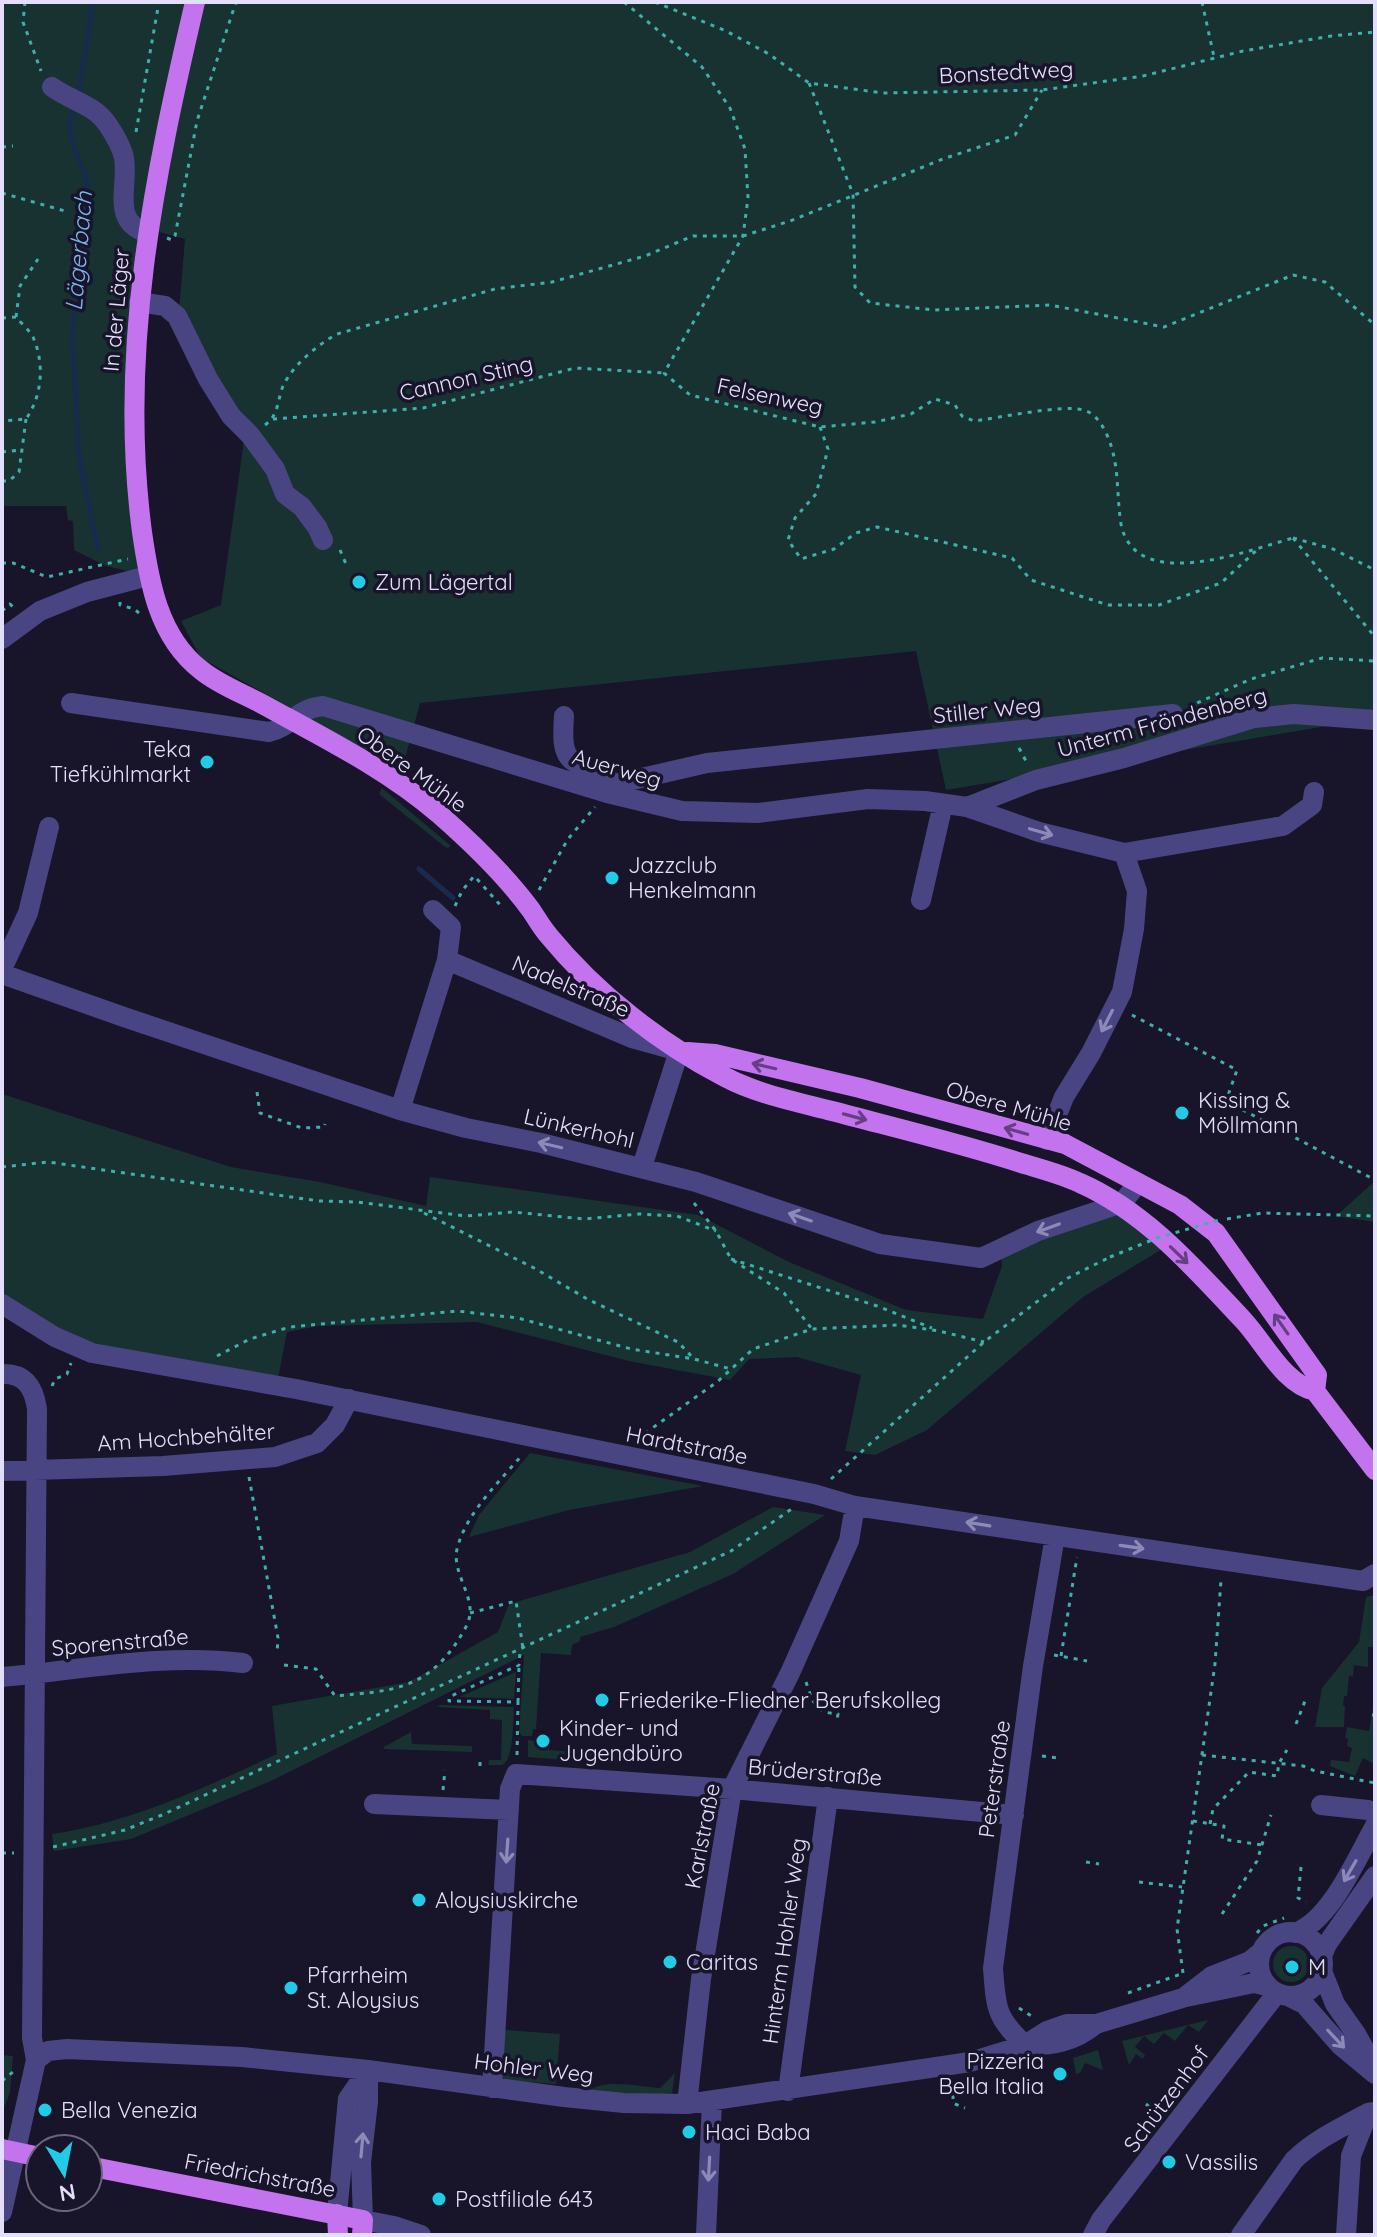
<svg xmlns="http://www.w3.org/2000/svg" width="1377" height="2237" viewBox="0 0 1377 2237" font-family="Quicksand,sans-serif">
<style>
.green{fill:#183232}
.lines{fill:none;stroke-linecap:round;stroke-linejoin:round}
.stream{stroke:#182b4e;stroke-width:5}
.path{stroke:#3fafac;stroke-width:3;stroke-dasharray:4 6;stroke-linecap:butt}
.minor{stroke:#494582;stroke-width:20}
.major{stroke:#c473ef;stroke-width:20}
.path-bridge{stroke:#3fafac;stroke-width:3;stroke-dasharray:4 6;stroke-linecap:butt}
.oneway{stroke:#8e8ab8}
.oneway2{stroke:#653f82}
.poi-dot{fill:#22cbe5;stroke:#181429;stroke-width:3}
.labels{text-anchor:middle;dominant-baseline:central;stroke-width:7;stroke-linejoin:round;paint-order:stroke}
.street-label{font-size:22px;fill:#e3dffb;stroke:#181429}
.poi-label{font-size:22px;fill:#e3dffb;stroke:#181429;text-anchor:start}
.water-label{font-size:24px;font-style:italic;fill:#79b5ef;stroke:#181429}
</style>
<rect width="100%" height="100%" fill="#181429"/>
<path class="green" d="M2,2h188l-47,233 2,340 -39,-9 -32,-16 -1,-29 -5,-1 -2,-14h-64z
M198,2h1177v716l-429,72 -30,-139 -496,52 -18,67 -201,-112 -20,-37 40,-16 23,-165 -67,-105 8,-96 -33,-9z
M382,788l69,58 -3,2 -3,-1 -66,-53z
M2,1094l229,73 89,15 106,24 4,-29 268,38 91,47 117,48 77,9 19,-53 -1,-13 115,-46 48,41 -81,49 -156,133 -52,25 -30,-4 16,-76 -64,-18 -48,2 -19,21 -101,-19 -152,-39 -159,4 -31,6 -10,52 -160,-27 -115,-55z
M1375,1181v41l-39,-6z
M530,1453l173,33 -134,24 -100,27 10,-22z
M773,1507l52,8 -92,59 -119,53 -34,10v4l-8,4 -1,10 -30,-2 -5,76h-3l-1,7h-10l-3,-4 5,-77 -253,126 -140,58 -77,12 -2,-17c81,-12 151,-46 225,-80l-5,-48 137,-24 89,-50 11,-28 181,-52z
M1375,1595v52h-7v20l-17,-2 3,1 -1,10h-4l-2,20h-3l-1,9 2,1 -1,21h-29l7,-39 37,-46 7,-45z
M516,1672l-2,27 -55,-2z
M440,1705l74,2c-1,12 0,54 -12,58 -1,0 -13,0 -14,0l1,-5h12l1,-40 -12,-1v-9l-52,-3z
M1373,1707l2,57 -12,-6 -8,18 -25,-10 1,-6 18,2 3,-14 -5,-2 1,-7 -3,-1 2,-11 22,4z
M411,1732l1,12 60,2v6l-88,-3v-2z
M528,1740l8,1v5l13,1v3l62,5v8l-83,-6z
M1273 1964a18 18 0 1 1 36 0a18 18 0 1 1-36 0Z
M1208,2020l-9,12 -11,-7 -13,16 -11,-8 -10,11 -10,-8 -9,11 10,8 -2,4 -7,-5 -7,11 -7,-24z
M505,2030l55,4 -4,50 -56,-4z
M1098,2050l5,20 -18,-7 -5,10 -4,1 -3,-16z
M2,2055l11,1 -3,36 -8,22z
M675,2073l-3,20 -5,3 -78,-5c15,-13 51,-4 71,-3z"/>
<g class="lines">
<path class="stream" d="M78,96l15,-94
M75,105l-5,19 1,16 14,33 3,20 -16,72 4,27 -4,44 7,120 19,94
M419,869l34,29"/>
<path class="path" d="M25,2l-2,20 18,49
M624,2l78,65 28,41 15,41 3,49 -5,38 -79,137 26,22 130,32 55,-5 36,-8 24,-15 20,6 7,11 12,5c24,-3 89,-17 109,-11 12,3 19,14 24,25 13,29 9,58 14,89 14,71 128,26 172,14
M655,2l71,29 43,23 40,29 74,10 159,-3 101,-14 100,-25 88,-15 44,-4
M1202,2l12,55
M809,83l44,111 2,93 15,16 64,7 116,-5 114,22 129,-52 32,7 50,43
M136,132l23,-130
M2,147l11,-1
M2,193l63,18
M167,238l5,2 3,-4 22,-115 39,-119
M16,317l4,-31 18,-27
M2,318l14,-1c5,6 13,13 17,20 12,27 9,59 -7,82l-24,2
M273,419l150,-11 152,-40 89,5
M265,425c14,-10 12,-24 18,-39 10,-21 34,-41 54,-52l158,-45 57,-7 93,-26 48,-20h50l47,-15 153,-62 72,-24 27,-45
M820,427l8,22 -12,45 -21,24 -7,22 13,19 33,-10 22,-16 21,-6 135,31 19,22 77,25h51l62,-22 38,-35
M2,452l20,-2
M2,481h7l10,-9 7,-53
M1293,538l82,99
M1293,538l40,11 42,21
M340,550l6,14
M2,563h11l34,14 81,-18
M120,602v3l14,4 5,4
M2,611l8,-7 4,4
M1188,707l63,-28 71,-21 53,3
M1019,748l8,15
M477,879l25,28
M539,890l29,-51 27,-32
M455,906l7,-15 12,-15
M1132,1015l105,55 -11,31 149,79
M257,1092l3,21 42,15 22,-1 1,-3
M2,1167l46,-5 271,39 38,1 109,14 47,-4 71,7 55,-5 38,2 39,15
M694,1203l22,28 15,28 53,34 28,36
M424,1213l110,55 55,32 89,42 16,17
M1227,1219l35,-6 113,3
M731,1259l146,47 55,22
M217,1356l33,-17 40,-12 167,-16 61,7 113,31 63,10 37,10
M52,1386l3,-7 12,-5 4,-11
M637,1439l80,-57 36,-33 59,-20 86,-4 41,6 45,11
M249,1477l29,161 -1,16
M831,1479l153,-137 84,-64 42,-21
M470,1613l46,-12 7,48
M1054,1655l33,6
M1061,1656l16,-99
M284,1665l32,4 19,27c54,-5 89,-5 122,-54 5,-8 12,-18 13,-28 2,-21 -18,-43 -13,-65 9,-36 42,-67 66,-95
M806,1682l6,18 11,12 15,2 -1,6
M518,1702l1,-36
M1372,1715h3
M1296,1724l9,-23
M517,1755l1,-53 -69,-1v-4l70,-32 1,-13
M1202,1755l101,11 12,5 60,12
M1042,1756l16,2
M480,1762v10
M443,1790l2,-20
M1193,1821l31,5 -2,13 40,6
M1210,1824l3,-15 36,-37 28,4 2,-13 8,-13
M53,1847l72,-17 37,-15 569,-264 62,-43
M2,1853h12
M1086,1862l13,2
M1301,1867l-3,31 8,4
M1139,1882l43,5
M1222,1914l35,-53 14,-46
M1257,1933l6,-7 21,-8
M1183,1973l-6,-44 38,-265 6,-84
M1128,1993l53,-19
M1019,2008l14,9
M2,2081l12,-10
M953,2085v18l12,5
M1146,2104l13,11"/>
<path class="minor" d="M52,87c19,14 42,17 56,38 6,9 14,22 16,33 5,29 -14,63 23,75
M139,302l26,4 12,10 31,63 23,37 19,19 25,34 10,25 17,13 15,20 6,13
M2,639l38,-28 47,-19 61,-16
M71,703l198,29c23,-5 25,-23 54,-26l284,87 75,18 76,2 110,-14 57,2 42,6 72,25 85,21 13,38 -3,38 -12,63 -31,61 -27,44 -17,43
M564,716c-3,44 2,46 42,58l4,11
M598,788l109,-25 466,-49
M967,807l69,-27 88,-22 130,-40 40,-4 81,6
M1124,853l159,-27 29,-21 2,-13
M921,900l22,-96
M447,960l185,78 47,13 -37,116
M2,969l26,-56 21,-86
M2,974l119,42 279,94 66,18 75,15 155,39 184,62 101,14 57,-27 84,-28 16,-20
M400,1110l47,-150 4,-33 -18,-17
M2,1304l53,33 37,16 204,36 518,105 41,12 508,75 12,-7
M2,1374c23,-1 32,14 35,35l-5,629 4,22 -34,152
M2,1471l161,-5 112,-9 42,-14 18,-18 14,-26
M2,1677c80,-7 161,-24 241,-14
M374,1804l135,6
M1321,1805l47,5 7,4
M1259 1964a32 32 0 1 1 64 0a32 32 0 1 1-64 0Z
M1295,1933c36,-13 61,-74 80,-107
M1322,1956l5,-12 48,-68
M1322,1971l13,33 21,30 19,34
M1186,1996l26,-20 38,-15 11,-9
M1288,1996l16,8 36,41 35,29
M1025,2045c-30,-28 -29,-38 -32,-77l40,-302 22,-130
M1025,2045c27,1 49,-3 71,-21
M36,2060l12,-9 19,-2 175,8 126,13 196,27 60,6 63,1 283,-42 55,-17 22,-14 20,-7h29l90,-27 68,-14 13,3
M368,2070v32l-7,60 2,58 31,6 27,9
M492,2088l18,-299 6,-15 216,15 282,26
M788,2091l40,-294
M687,2104l14,-125 31,-190 58,-116 59,-132 6,-35
M337,2214l11,-115 20,-29
M706,2235l6,-133
M1093,2235l8,-15 176,-227
M1241,2235l53,-75c22,-21 48,-33 74,-47l7,-1
M1346,2235l5,-79 17,-43"/>
<path class="major" d="M195,2c-41,175 -77,349 -53,530 7,49 16,105 59,138 18,15 43,24 63,35 60,33 123,64 175,109 32,28 67,62 92,96 6,9 11,18 18,26 47,57 110,107 176,141 32,17 72,25 107,34 64,17 127,32 189,52 20,6 40,11 59,20 66,29 115,86 164,138 21,23 40,63 71,70l60,79
M687,1052l28,2 145,34 205,56 115,61 36,28 101,142 -2,16
M2,2149l38,8
M88,2166l275,54 -1,15
M337,2214l1,21"/>
<path class="path-bridge" d="M1110,1257l47,-19 62,-18"/>
</g>
<defs><path id="oneway-shaft" d="M-6 0H5M1.5-3L5.5 0L1.5 3" fill="none" stroke-width="1.6" stroke-linecap="round" stroke-linejoin="round" transform="scale(2)"/></defs>
<g class="oneway">
<use href="#oneway-shaft" transform="translate(1041 832) rotate(16)"/>
<use href="#oneway-shaft" transform="translate(1107 1021) rotate(117)"/>
<use href="#oneway-shaft" transform="translate(550 1145) rotate(-167)"/>
<use href="#oneway-shaft" transform="translate(800 1217) rotate(-161)"/>
<use href="#oneway-shaft" transform="translate(1048 1228) rotate(160)"/>
<use href="#oneway-shaft" transform="translate(978 1524) rotate(-171)"/>
<use href="#oneway-shaft" transform="translate(1132 1547) rotate(8)"/>
<use href="#oneway-shaft" transform="translate(507 1851) rotate(94)"/>
<use href="#oneway-shaft" transform="translate(1350 1871) rotate(120)"/>
<use href="#oneway-shaft" transform="translate(1336 2039) rotate(47)"/>
<use href="#oneway-shaft" transform="translate(362 2145) rotate(-85)"/>
<use href="#oneway-shaft" transform="translate(709 2169) rotate(93)"/>
</g>
<g class="oneway2">
<use href="#oneway-shaft" transform="translate(764 1066) rotate(-167)"/>
<use href="#oneway-shaft" transform="translate(855 1117) rotate(15)"/>
<use href="#oneway-shaft" transform="translate(1016 1131) rotate(-164)"/>
<use href="#oneway-shaft" transform="translate(1179 1255) rotate(44)"/>
<use href="#oneway-shaft" transform="translate(1281 1324) rotate(-125)"/>
</g>
<g class="poi-dot">
<circle cx="359" cy="582" r="8"/>
<circle cx="207" cy="762" r="8"/>
<circle cx="612" cy="878" r="8"/>
<circle cx="1182" cy="1113" r="8"/>
<circle cx="602" cy="1700" r="8"/>
<circle cx="543" cy="1741" r="8"/>
<circle cx="419" cy="1900" r="8"/>
<circle cx="670" cy="1962" r="8"/>
<circle cx="1292" cy="1967" r="8"/>
<circle cx="291" cy="1988" r="8"/>
<circle cx="1060" cy="2074" r="8"/>
<circle cx="45" cy="2110" r="8"/>
<circle cx="689" cy="2132" r="8"/>
<circle cx="1169" cy="2162" r="8"/>
<circle cx="439" cy="2199" r="8"/>
</g>
<g class="labels">
<g class="street-label">
<text transform="translate(1006 72) rotate(-3)">Bonstedtweg</text>
<text transform="translate(116 310) rotate(-85)">In der Läger</text>
<text transform="translate(466 378) rotate(-13)">Cannon Sting</text>
<text transform="translate(770 396) rotate(12)">Felsenweg</text>
<text transform="translate(987 710) rotate(-6)">Stiller Weg</text>
<text transform="translate(1162 722) rotate(-15)">Unterm Fröndenberg</text>
<text transform="translate(617 768) rotate(16)">Auerweg</text>
<text transform="translate(412 769) rotate(36)">Obere Mühle</text>
<text transform="translate(571 986) rotate(23)">Nadelstraße</text>
<text transform="translate(1009 1106) rotate(16)">Obere Mühle</text>
<text transform="translate(579 1128) rotate(13)">Lünkerhohl</text>
<text transform="translate(186 1437) rotate(-4)">Am Hochbehälter</text>
<text transform="translate(687 1445) rotate(11)">Hardtstraße</text>
<text transform="translate(120 1642) rotate(-5)">Sporenstraße</text>
<text transform="translate(815 1772) rotate(5)">Brüderstraße</text>
<text transform="translate(994 1779) rotate(-82)">Peterstraße</text>
<text transform="translate(702 1836) rotate(-79)">Karlstraße</text>
<text transform="translate(784 1941) rotate(-82)">Hinterm Hohler Weg</text>
<text transform="translate(534 2068) rotate(7)">Hohler Weg</text>
<text transform="translate(1166 2099) rotate(-53)">Schützenhof</text>
<text transform="translate(260 2175) rotate(11)">Friedrichstraße</text>
</g>
<g class="poi-label">
<text x="375" y="582">Zum Lägertal</text>
<text x="191" y="749" text-anchor="end">Teka<tspan x="191" dy="25">Tiefkühlmarkt</tspan></text>
<text x="628" y="865">Jazzclub<tspan x="628" dy="25">Henkelmann</tspan></text>
<text x="1198" y="1100">Kissing &amp;<tspan x="1198" dy="25">Möllmann</tspan></text>
<text x="618" y="1700">Friederike-Fliedner Berufskolleg</text>
<text x="559" y="1728">Kinder- und<tspan x="559" dy="25">Jugendbüro</tspan></text>
<text x="435" y="1900">Aloysiuskirche</text>
<text x="686" y="1962">Caritas</text>
<text x="1308" y="1967">M</text>
<text x="307" y="1975">Pfarrheim<tspan x="307" dy="25">St. Aloysius</tspan></text>
<text x="1044" y="2061" text-anchor="end">Pizzeria<tspan x="1044" dy="25">Bella Italia</tspan></text>
<text x="61" y="2110">Bella Venezia</text>
<text x="705" y="2132">Haci Baba</text>
<text x="1185" y="2162">Vassilis</text>
<text x="455" y="2199">Postfiliale 643</text>
</g>
<g class="water-label">
<text transform="translate(78 251) rotate(-85)">Lägerbach</text>
</g>
</g>
<rect width="1377" height="2237" fill="none" stroke="#e3dffb" stroke-width="8"/>
<g transform="translate(64 2173) rotate(170)"><circle r="38" fill="#181429" stroke="#69657d" stroke-width="2"/>
<path d="M0-6L14 30L0 20L-14 30Z" fill="#22cbe5"/>
<text y="-12" font-size="22" font-weight="bold" text-anchor="middle" fill="#e3dffb">N</text>
</g>
</svg>
